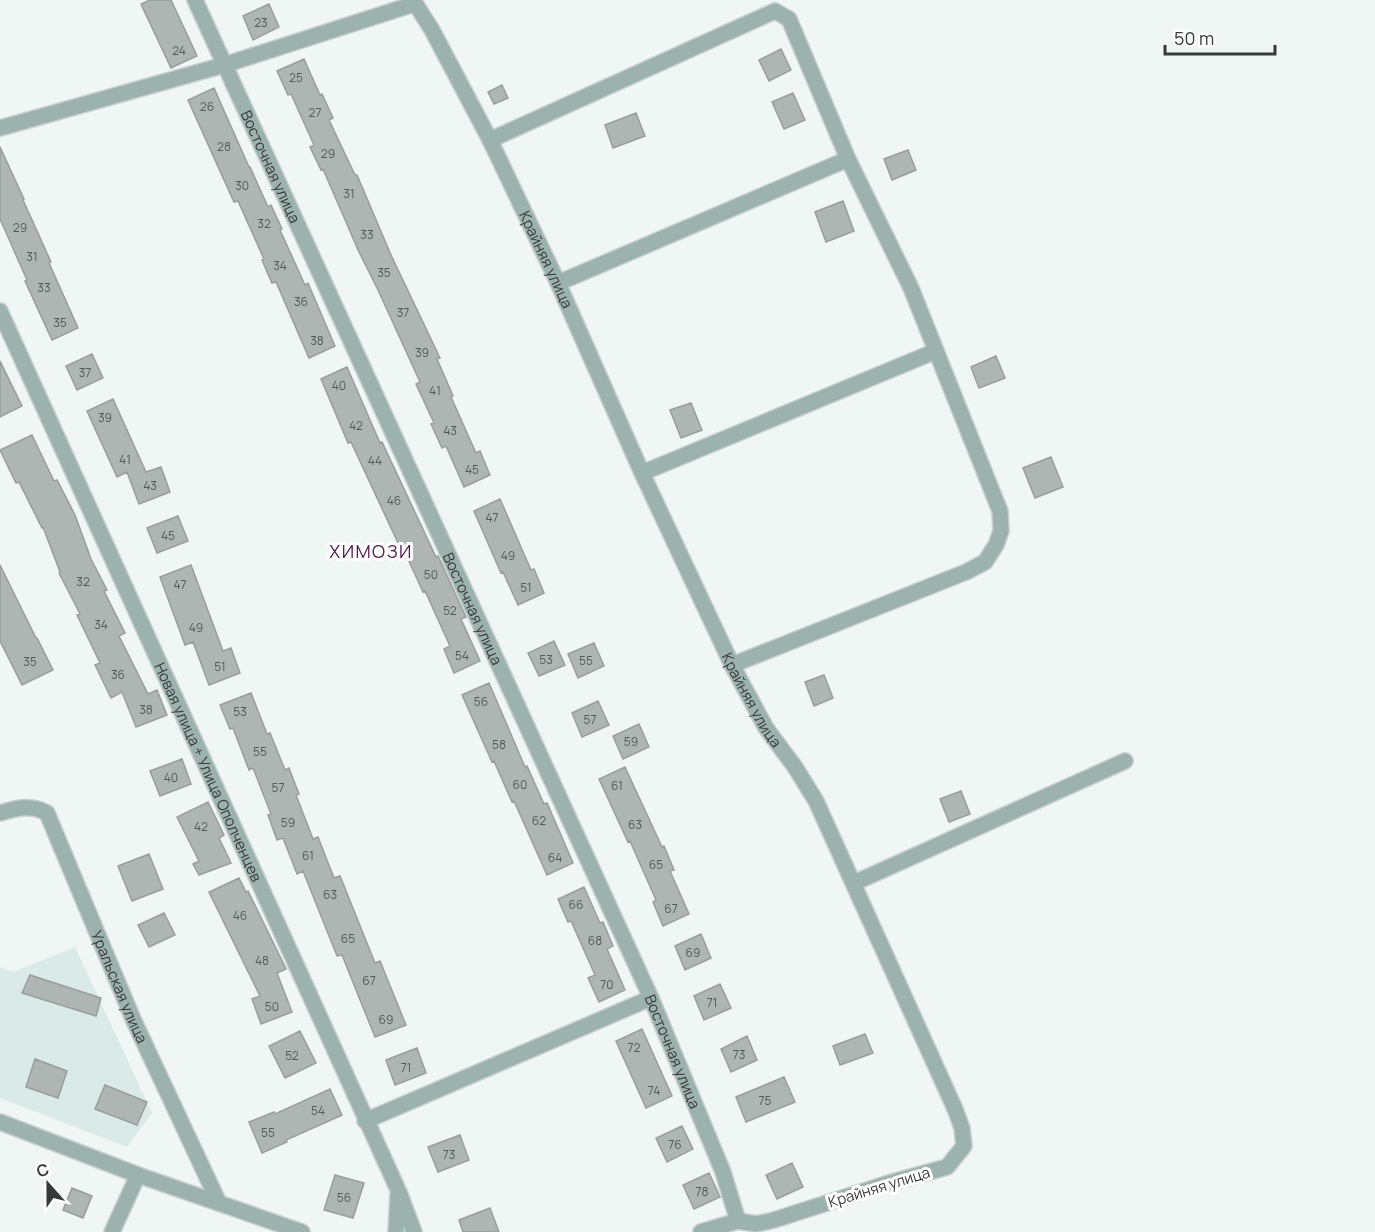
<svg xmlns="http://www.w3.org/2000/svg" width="1375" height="1232" viewBox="0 0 1375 1232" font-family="Manrope,sans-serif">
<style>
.built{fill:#daeae6}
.building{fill:#afb5b3;stroke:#979e9c;stroke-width:1.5}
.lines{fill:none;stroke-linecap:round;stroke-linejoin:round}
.minor-casing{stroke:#cad0cf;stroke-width:18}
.minor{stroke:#9cb3ad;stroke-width:15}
.labels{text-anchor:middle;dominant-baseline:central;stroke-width:6;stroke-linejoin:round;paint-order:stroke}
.number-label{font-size:12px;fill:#555958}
.street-label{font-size:15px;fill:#373a39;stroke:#fff}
.quarter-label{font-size:18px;letter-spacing:1.5px;fill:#532152;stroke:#fff}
</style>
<rect width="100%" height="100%" fill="#eff6f4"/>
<path class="built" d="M75,947l77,166 -25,34 -127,-49v-131l13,5z"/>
<path class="building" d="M150,0h21l26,56 -26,12 -30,-64z
M269,4l10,23 -26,13 -10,-24z
M781,49l10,21 -22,11 -10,-21z
M304,59l16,36 2,-1 11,24 -4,2 26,55h2l34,80 49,103 -3,1 16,37 -2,1 25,56 4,-2 10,24 -26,12 -18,-41 -4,2 -11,-24 3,-1 -18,-39 4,-2 -42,-92 -19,-38 -36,-83 -2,1 -11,-23 4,-2 -23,-51 -3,1 -11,-24z
M502,85l6,13 -14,6 -6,-12z
M214,88l35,79h1l18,40 3,-2 11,24 -2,1 25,55 3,-2 27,63 -26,12 -33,-76 -4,1 -10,-23 2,-1 -26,-58 -4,1 -46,-102z
M793,93l12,27 -21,9 -12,-27z
M636,113l9,23 -32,12 -8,-23z
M0,147l24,52 -1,1 28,62 -2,1 29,65 -26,12 -27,-59 2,-1 -27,-61z
M908,150l8,20 -24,10 -8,-21z
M843,201l11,30 -28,11 -11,-30z
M92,354l11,24 -26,12 -11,-24z
M996,356l9,22 -26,10 -8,-21z
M0,361l22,45 -22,11z
M347,367l33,76 2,-1 54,115 2,-1 28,61 -5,2 19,42 -26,12 -10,-24 6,-3 -25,-55 -2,1 -16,-35 -2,1 -54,-116 -3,1 -27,-64z
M113,399l33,73 15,-5 9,25 -31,12 -12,-32 -10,5 -30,-66z
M691,403l11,27 -21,8 -11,-28z
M32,435l22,46 3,-1 18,35 16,44 16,31 -3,1 21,42 -6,3 29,58 9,-4 10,25 -31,12 -14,-35 -11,6 -16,-33 5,-2 -23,-48 3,-1 -21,-41 1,-1 -17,-45 -1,1 -23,-46 -3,1 -16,-33z
M1051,457l12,30 -28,11 -12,-30z
M500,499l31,71 3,-1 10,24 -26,12 -15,-33 -2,1 -27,-62z
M178,516l10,25 -31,12 -10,-25z
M0,565l36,73h1l16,32 -31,15 -22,-44z
M191,565l32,86 8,-3 9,25 -31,12 -16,-43 -8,3 -25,-68z
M554,641l11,24 -26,11 -11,-23z
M594,643l10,23 -26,12 -10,-24z
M824,675l9,23 -19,8 -9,-24z
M489,683l36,84 2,-1 17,38 3,-1 26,60 -26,12 -33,-74 -2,1 -18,-41 -2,1 -30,-67z
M251,693l16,41 3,-1 15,37 4,-2 10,26 -3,1 17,44 5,-2 16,41 6,-2 35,87 5,-2 26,64 -31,12 -33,-82 -5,1 -34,-85 -6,3 -14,-36 -6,2 -9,-25 3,-1 -18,-46 -4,2 -16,-42 -3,1 -10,-24z
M598,701l11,24 -27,12 -10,-24z
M639,724l10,23 -26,12 -10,-23z
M182,759l9,25 -31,12 -10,-25z
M625,767l37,80 2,-1 10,24 -4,1 19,43 -26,12 -10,-24 3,-2 -26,-59 -2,1 -29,-63z
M961,791l9,23 -21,8 -9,-23z
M208,802l16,33 -5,3 12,25 -32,12 -6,-11 6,-3 -22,-44z
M149,854l14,35 -31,12 -14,-35z
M239,878l7,14 2,-1 38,78 -9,4 15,39 -31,12 -9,-25 8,-3 -51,-104z
M584,887l16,36 3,-1 10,24 -6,3 18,41 -26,12 -11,-24 7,-3 -24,-54 -3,1 -10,-23z
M164,913l11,22 -26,12 -11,-22z
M701,934l10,24 -26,12 -10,-24z
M30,975l71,23 -5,18 -74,-23z
M720,984l11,24 -27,12 -10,-24z
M642,1029l30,67 -26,12 -30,-67z
M300,1031l16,32 -31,15 -16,-32z
M865,1034l8,19 -33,12 -7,-19z
M747,1036l10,24 -26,12 -10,-23z
M417,1048l9,25 -31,12 -9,-25z
M35,1059l32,12 -9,27 -32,-11z
M784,1077l11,25 -49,20 -10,-25z
M105,1085l42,17 -10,23 -42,-16z
M330,1089l12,26 -56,25 1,2 -25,11 -13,-31 25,-10 1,2z
M682,1126l11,23 -26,13 -11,-24z
M460,1135l9,25 -31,12 -10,-25z
M792,1163l11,24 -26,12 -11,-24z
M709,1173l11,24 -26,12 -11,-24z
M335,1175l29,8 -11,35 -29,-8z
M72,1188l20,8 -9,22 -20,-8z
M490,1208l9,24h-36l-4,-12z"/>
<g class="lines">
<defs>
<g id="minor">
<path id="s1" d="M195,0l456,998 72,174 15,49"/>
<path id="s2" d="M413,0l19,30 58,110 68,143 84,190 90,192 34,63 29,39 21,34 139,308 7,19 2,18 -17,21 -58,16 -115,37 -18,4 -18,-3 -37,11"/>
<path d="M0,128l224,-63 190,-61"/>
<path d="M490,140l285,-129 14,8 59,140 63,129 89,223 1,20 -5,14 -11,17 -19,10 -234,93"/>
<path d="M558,283l290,-124"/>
<path id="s3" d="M0,311l399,881 15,40"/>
<path d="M642,473l294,-122"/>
<path id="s4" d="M0,813c16,-5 32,-9 47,0l86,206 86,184"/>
<path d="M854,883l271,-122"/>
<path d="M365,1121l286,-123"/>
<path d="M0,1122l138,53 164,57"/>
<path d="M112,1232l26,-57"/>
<path d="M396,1232l2,-37"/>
</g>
</defs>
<use href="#minor" class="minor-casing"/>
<use href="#minor" class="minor"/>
</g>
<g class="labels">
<g class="number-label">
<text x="261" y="22">23</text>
<text x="179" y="50">24</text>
<text x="296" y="77">25</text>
<text x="207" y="106">26</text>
<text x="315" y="112">27</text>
<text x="224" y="146">28</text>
<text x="328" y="153">29</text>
<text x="242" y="185">30</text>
<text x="349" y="193">31</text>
<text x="264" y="223">32</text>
<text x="20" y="227">29</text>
<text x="367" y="234">33</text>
<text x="32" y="256">31</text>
<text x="280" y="265">34</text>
<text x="384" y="272">35</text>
<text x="44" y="287">33</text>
<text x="301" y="301">36</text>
<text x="403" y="312">37</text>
<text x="60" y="322">35</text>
<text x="317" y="340">38</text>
<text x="422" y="352">39</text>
<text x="85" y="372">37</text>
<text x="339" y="385">40</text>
<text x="435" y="390">41</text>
<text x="105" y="417">39</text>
<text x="356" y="425">42</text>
<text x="450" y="430">43</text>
<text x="125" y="459">41</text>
<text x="375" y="460">44</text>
<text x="472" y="469">45</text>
<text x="150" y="485">43</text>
<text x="394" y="500">46</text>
<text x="492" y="517">47</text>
<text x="168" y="535">45</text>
<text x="508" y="555">49</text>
<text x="431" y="574">50</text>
<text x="83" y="581">32</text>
<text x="180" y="584">47</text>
<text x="526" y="587">51</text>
<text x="450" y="610">52</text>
<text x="101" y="624">34</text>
<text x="196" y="627">49</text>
<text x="462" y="655">54</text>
<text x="546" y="659">53</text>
<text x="586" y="660">55</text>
<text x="30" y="661">35</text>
<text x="220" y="666">51</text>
<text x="118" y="674">36</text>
<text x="481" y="701">56</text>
<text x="146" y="709">38</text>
<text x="240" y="711">53</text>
<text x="590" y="719">57</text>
<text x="631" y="741">59</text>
<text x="499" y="744">58</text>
<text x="260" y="751">55</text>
<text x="171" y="777">40</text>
<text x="520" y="784">60</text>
<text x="617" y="785">61</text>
<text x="278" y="787">57</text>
<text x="539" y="820">62</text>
<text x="288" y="822">59</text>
<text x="635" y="824">63</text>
<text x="201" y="826">42</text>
<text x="308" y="855">61</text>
<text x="555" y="857">64</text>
<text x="656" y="864">65</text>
<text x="330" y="894">63</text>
<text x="576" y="904">66</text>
<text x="671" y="908">67</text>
<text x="240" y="915">46</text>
<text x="348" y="938">65</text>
<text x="595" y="940">68</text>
<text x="693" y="952">69</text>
<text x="262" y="960">48</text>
<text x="369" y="980">67</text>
<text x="607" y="984">70</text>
<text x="712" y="1002">71</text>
<text x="272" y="1006">50</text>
<text x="386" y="1019">69</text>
<text x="634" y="1047">72</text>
<text x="739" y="1054">73</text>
<text x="292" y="1055">52</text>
<text x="406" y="1067">71</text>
<text x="654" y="1090">74</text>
<text x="765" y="1100">75</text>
<text x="318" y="1110">54</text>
<text x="268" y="1132">55</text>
<text x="675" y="1144">76</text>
<text x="449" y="1154">73</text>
<text x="702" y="1191">78</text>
<text x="344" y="1197">56</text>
</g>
<g class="street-label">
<text stroke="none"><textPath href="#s1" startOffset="183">Восточная улица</textPath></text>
<text stroke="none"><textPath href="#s2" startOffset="292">Крайняя улица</textPath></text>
<text stroke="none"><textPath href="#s1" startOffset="669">Восточная улица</textPath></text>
<text stroke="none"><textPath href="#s2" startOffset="778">Крайняя улица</textPath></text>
<text stroke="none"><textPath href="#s3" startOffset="506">Новая улица + Улица Ополченцев</textPath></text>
<text stroke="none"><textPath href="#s4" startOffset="237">Уральская улица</textPath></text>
<text stroke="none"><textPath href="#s1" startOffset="1155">Восточная улица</textPath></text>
<text transform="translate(879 1187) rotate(-17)">Крайняя улица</text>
</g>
<g class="quarter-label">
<text x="371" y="551">ХИМОЗИ</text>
</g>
</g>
<g transform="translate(48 1184) rotate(339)" stroke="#ffffff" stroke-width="4.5" paint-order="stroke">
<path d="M0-4.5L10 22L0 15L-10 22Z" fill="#373a39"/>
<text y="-9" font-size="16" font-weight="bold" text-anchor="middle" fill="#373a39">С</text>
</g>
<path d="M1165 45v9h110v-9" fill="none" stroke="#373a39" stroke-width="3"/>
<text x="1174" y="45" font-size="18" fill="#373a39" stroke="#ffffff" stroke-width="4.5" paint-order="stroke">50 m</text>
</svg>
